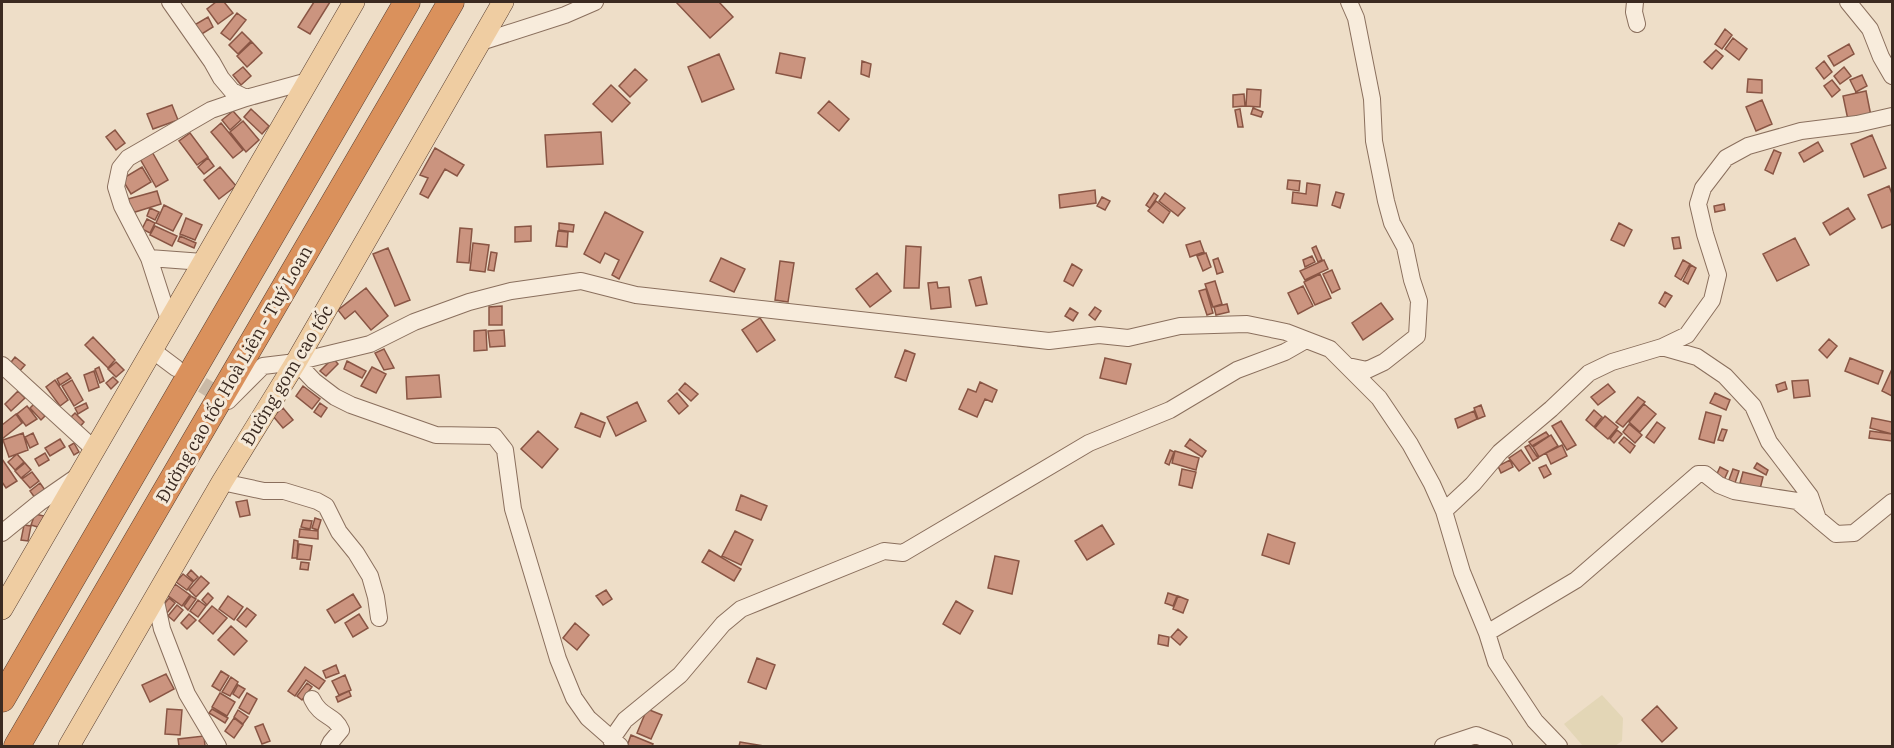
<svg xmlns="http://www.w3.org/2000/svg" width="1894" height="748" viewBox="0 0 1894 748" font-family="'IBM Plex Serif',serif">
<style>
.farmland{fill:#e3d6b6}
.building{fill:#cb947f;stroke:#895544;stroke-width:1.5}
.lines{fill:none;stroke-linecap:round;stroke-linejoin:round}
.minor-tunnel{stroke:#cabaa7;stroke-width:16;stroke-dasharray:16 8;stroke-linecap:butt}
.minor-casing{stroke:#8a6f5d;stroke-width:18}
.major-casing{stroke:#583e31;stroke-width:22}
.highway-casing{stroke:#583e31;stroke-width:27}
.minor{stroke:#f8ecdc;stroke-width:16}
.major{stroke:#efcda2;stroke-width:21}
.highway{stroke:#da915c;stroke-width:26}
.labels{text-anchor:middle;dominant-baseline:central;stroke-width:6;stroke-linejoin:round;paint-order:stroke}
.street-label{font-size:18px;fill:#3b2a21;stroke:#f5e9d8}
</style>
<rect width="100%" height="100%" fill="#eedec8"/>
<path class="farmland" d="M1602,695l21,23 -1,23 -7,5h-32l-19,-22z"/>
<path class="building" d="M216,2h8l9,11 -15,11 -11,-15z
M314,2h16l-20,32 -12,-7z
M676,2h43l14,15 -23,21z
M237,13l9,7 -16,20 -9,-7z
M208,17l5,10 -16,10 -6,-10z
M1725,29l7,6 -10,14 -7,-5z
M242,32l9,9 -13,13 -9,-9z
M1733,38l14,11 -8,11 -14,-11z
M252,42l10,11 -15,14 -10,-11z
M1849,44l5,10 -20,12 -6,-10z
M1716,50l7,6 -11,13 -8,-7z
M780,53l25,5 -4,20 -25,-5z
M719,54l15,35 -32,13 -14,-35z
M862,61l9,3 -2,13 -8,-3z
M1824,61l8,11 -8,7 -8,-11z
M243,67l8,9 -10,9 -8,-10z
M1844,67l7,9 -11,8 -6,-8z
M635,69l12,11 -17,17 -11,-11z
M1862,75l5,11 -11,6 -6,-12z
M1748,79l14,1v13l-15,-1z
M1832,80l8,10 -8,7 -8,-11z
M611,85l19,18 -18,19 -19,-18z
M1247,89l14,1 -1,17 -14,-1z
M1866,91l5,25 -23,4 -5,-24z
M1244,94l1,12 -12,1v-12z
M1762,100l10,24 -16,7 -10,-24z
M829,101l20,18 -10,12 -21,-18z
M172,105l6,15 -25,9 -6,-15z
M1253,108l10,4 -2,5 -10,-3z
M251,109l18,17 -7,8 -18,-17z
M1240,109l3,18h-5l-3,-17z
M233,111l8,9 -11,10 -8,-10z
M243,121l16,19 -13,12 -16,-20z
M221,123l22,27 -10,8 -22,-26z
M115,130l10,13 -9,7 -10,-13z
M601,132l2,32 -56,3 -2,-32z
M190,133l18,24 -11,8 -18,-24z
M1872,135l14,33 -22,9 -13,-33z
M1818,142l5,9 -19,11 -5,-9z
M435,148l29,17 -7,11 -12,-7 -17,29 -8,-4 8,-16 -8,-3z
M151,150l17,30 -12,7 -17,-30z
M1774,150l7,3 -8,21 -8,-4z
M208,158l6,8 -10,8 -6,-7z
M142,167l9,15 -20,12 -9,-15z
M220,167l16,19 -17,13 -15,-19z
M1288,180l12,1 -1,10 -12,-2z
M1307,183l13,2 -3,21 -25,-3 1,-11 13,2z
M1889,186l3,8v30l-10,4 -14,-33z
M1095,190l1,13 -36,5 -1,-13z
M157,191l4,13 -29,9 -4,-14z
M1336,192l8,2 -4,14 -8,-3z
M1154,193l4,3 -8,12 -4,-3z
M1165,193l20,15 -7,8 -19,-15z
M1102,197l8,4 -5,9 -8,-4z
M1156,201l14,11 -7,11 -15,-12z
M1724,204l1,6 -10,2 -1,-6z
M164,205l18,9 -9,17 -17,-8z
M150,208l9,4 -4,8 -8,-4z
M1848,208l7,11 -25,16 -7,-12z
M605,212l38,20 -24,47 -7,-4 7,-15 -14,-7 -5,10 -16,-9z
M186,218l16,7 -7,15 -15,-6z
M147,219l8,4 -5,10 -8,-4z
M559,223l15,2 -1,7 -14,-2z
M1619,223l13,7 -8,16 -13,-6z
M155,226l22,10 -5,10 -22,-11z
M531,226v15l-16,1v-15z
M460,228l12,1 -3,34 -12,-1z
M558,231l10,1 -1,15 -11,-1z
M180,236l16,7 -2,5 -16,-7z
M1679,237l2,11 -7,1 -2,-11z
M1795,238l14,27 -32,16 -14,-27z
M1200,241l4,11 -14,5 -4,-12z
M473,243l16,2 -4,27 -15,-2z
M906,246l15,1 -2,41h-15z
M1316,246l6,14 -4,2 -6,-14z
M388,248l22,52 -15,6 -22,-52z
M491,252l6,1 -3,18 -6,-1z
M1206,253l5,14 -8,4 -6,-15z
M1312,256l3,6 -10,5 -2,-7z
M721,258l24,11 -11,23 -24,-11z
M1218,258l5,14 -6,2 -4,-14z
M1324,260l4,9 -23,11 -5,-9z
M1683,260l7,4 -9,16 -6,-4z
M780,261l14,2 -6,39 -13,-2z
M1072,264l10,6 -9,16 -9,-5z
M1691,265l5,3 -8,16 -5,-3z
M1332,270l8,19 -8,4 -9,-19z
M877,273l14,18 -21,16 -14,-18z
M1320,274l11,24 -16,7 -11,-23z
M981,277l6,27 -11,2 -7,-26z
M1215,281l7,23 -9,3 -8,-23z
M937,282l1,6 11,-1 2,20 -20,2 -3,-26z
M1303,286l10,20 -15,8 -10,-21z
M366,288l22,28 -17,14 -16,-19 -10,8 -7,-9z
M1206,289l7,24 -6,2 -8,-24z
M1665,292l7,4 -7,11 -6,-4z
M1381,303l12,16 -30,21 -11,-17z
M1227,304l2,8 -13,3 -2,-8z
M502,306v19h-13v-18z
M1095,307l6,4 -6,9 -6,-5z
M1070,308l8,5 -5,8 -8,-5z
M760,318l15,22 -18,12 -15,-22z
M486,330l1,20 -13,1v-20z
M504,330l1,16 -15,1 -2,-16z
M93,337l22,23 -7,8 -23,-23z
M1829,339l8,7 -10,12 -8,-8z
M384,349l10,19 -10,2 -9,-17z
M905,350l10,4 -9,27 -11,-4z
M15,357l10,8 -8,9 -9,-8z
M333,358l5,6 -12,12 -6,-5z
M1105,358l26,6 -5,20 -26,-6z
M1850,358l33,13 -5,13 -33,-13z
M347,361l19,10 -4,7 -18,-9z
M116,362l8,8 -8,7 -8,-8z
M99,367l5,14 -4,2 -5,-14z
M372,367l14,7 -10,19 -15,-7z
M1892,369v27l-10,-5z
M94,371l5,16 -10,4 -5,-16z
M67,373l4,5 -11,7 -3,-6z
M439,375l2,22 -34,2 -1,-22z
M113,377l5,5 -7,7 -5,-6z
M55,380l13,20 -8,6 -14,-19z
M72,380l11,20 -9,6 -12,-20z
M1808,380l2,16 -16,2 -2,-17z
M980,382l17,8 -5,12 -7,-3 -8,18 -18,-8 9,-20 8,3z
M1785,382l2,7 -9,3 -2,-7z
M685,383l13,11 -7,7 -12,-11z
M1608,384l7,8 -17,13 -7,-8z
M303,386l17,13 -8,10 -16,-13z
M18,391l7,7 -14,13 -6,-7z
M677,393l11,13 -9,8 -11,-13z
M1715,393l15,7 -4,10 -16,-7z
M1638,397l7,5 -22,25 -7,-5z
M637,402l9,19 -30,15 -9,-19z
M86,403l2,5 -10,6 -3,-6z
M320,403l7,5 -6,9 -7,-5z
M34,404l11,12 -4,4 -11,-12z
M1644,404l12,10 -16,18 -11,-10z
M1481,405l4,11 -7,3 -4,-11z
M27,406l10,13 -11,7 -9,-12z
M283,408l10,12 -10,8 -10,-12z
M1594,410l8,7 -8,10 -8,-7z
M1474,411l3,8 -19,9 -3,-9z
M1706,412l15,4 -7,27 -15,-4z
M75,413l9,9 -5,6 -10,-9z
M581,413l24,10 -5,14 -25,-10z
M16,414l6,9 -20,16v-14z
M1605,416l13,11 -10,12 -13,-11z
M1872,418l20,4v12l-22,-6z
M1561,421l15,24 -9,5 -15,-24z
M1657,422l8,6 -11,15 -8,-6z
M1629,424l13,11 -7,8 -12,-11z
M1722,429l5,1 -4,11 -5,-1z
M1617,430l5,4 -8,9 -4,-4z
M538,431l20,18 -16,19 -21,-19z
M1870,431l22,3v7l-23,-3z
M1546,432l3,4 -17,10 -3,-4z
M23,433l5,17 -19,7 -6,-17z
M33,433l5,11 -8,4 -5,-11z
M1551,435l7,11 -19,11 -6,-10z
M1624,437l11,9 -5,7 -11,-10z
M60,439l5,8 -15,9 -5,-8z
M1190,439l16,12 -4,6 -17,-11z
M74,443l5,9 -5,3 -5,-9z
M1529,445l9,13 -5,3 -8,-14z
M1562,445l5,11 -16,8 -5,-11z
M1170,450l4,2 -5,13 -4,-2z
M1521,450l9,13 -11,8 -10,-13z
M1175,451l24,7 -3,12 -24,-7z
M45,453l4,7 -10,6 -4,-7z
M17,454l7,8 -9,8 -7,-8z
M2,459l15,22 -11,7 -4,-6z
M1510,460l3,7 -12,6 -3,-7z
M25,463l6,7 -10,8 -6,-7z
M1757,463l11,7 -2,5 -12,-7z
M1546,465l5,9 -7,4 -5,-10z
M1720,467l8,4 -4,9 -8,-4z
M1182,469l14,3 -4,16 -13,-3z
M1733,469l6,2 -4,12 -6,-3z
M32,472l7,9 -9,7 -8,-9z
M1743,472l20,5 -3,12 -20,-6z
M40,483l5,7 -10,8 -5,-7z
M741,495l26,11 -6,14 -25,-10z
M247,500l3,15 -10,2 -4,-15z
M35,514l9,2 -3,12 -10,-3z
M315,518l6,2 -3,10 -6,-2z
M303,520l9,1 -2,8 -9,-2z
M24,525l7,1 -3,15 -7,-1z
M1102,525l12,19 -27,16 -12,-19z
M300,529l18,2v8l-19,-2z
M735,531l18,9 -12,25 -19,-9z
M1268,534l27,9 -6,21 -27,-9z
M294,540l4,1 -1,17h-5z
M299,544l13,2 -2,14 -13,-1z
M709,550l32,19 -7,12 -32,-19z
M995,556l24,5 -7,33 -24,-6z
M301,562l8,1 -1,7 -8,-1z
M191,570l7,7 -4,4 -7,-6z
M183,574l10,8 -6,8 -11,-8z
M201,576l8,7 -13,14 -7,-7z
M175,584l15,11 -8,11 -15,-11z
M606,590l6,9 -9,6 -7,-9z
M208,593l5,5 -6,7 -5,-5z
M1168,593l9,3 -4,10 -8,-3z
M353,594l8,13 -26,16 -8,-13z
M191,596l5,3 -8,11 -4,-4z
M228,596l15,11 -9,13 -15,-11z
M1178,596l10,4 -5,13 -10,-4z
M169,598l6,5 -8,10 -6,-5z
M198,600l8,6 -8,11 -8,-6z
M956,601l17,10 -13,23 -17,-10z
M177,605l6,5 -9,11 -6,-5z
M212,606l15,12 -14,16 -14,-13z
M247,608l9,7 -10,12 -9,-7z
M189,614l7,6 -9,9 -6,-6z
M359,614l9,14 -15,9 -8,-14z
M575,623l14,12 -12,15 -14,-12z
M231,626l16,15 -13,14 -16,-15z
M1178,629l9,8 -7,8 -9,-8z
M1159,635l10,2 -1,9 -10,-2z
M757,658l18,7 -9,24 -18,-7z
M336,665l3,8 -13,5 -3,-7z
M305,667l20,14 -6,8 -13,-9 -11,16 -7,-5z
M221,671l8,5 -9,15 -8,-5z
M166,674l8,15 -24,13 -8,-17z
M345,675l6,15 -12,5 -7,-14z
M231,677l7,5 -8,14 -8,-4z
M307,683l5,4 -10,13 -5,-4z
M238,685l7,4 -6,9 -6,-4z
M349,691l2,5 -13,6 -2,-5z
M220,693l15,9 -8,14 -15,-9z
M247,693l10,6 -8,15 -10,-6z
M1657,706l20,22 -15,14 -20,-22z
M167,709l15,1 -2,25 -15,-1z
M212,709l16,9 -3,5 -16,-10z
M647,709l15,6 -11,24 -14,-6z
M238,710l10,7 -5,7 -9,-7z
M234,718l9,7 -9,13 -9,-7z
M263,724l7,17 -8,3 -7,-17z
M631,735l22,9 -1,2h-25z
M204,736l1,10h-26l-1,-7z
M740,742l24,4h-25z"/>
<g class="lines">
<path class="minor-tunnel" d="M182,372l46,29"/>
<defs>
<path id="minor" d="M170,2l42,60 9,16 11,13 14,7 62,-17
M1635,2l-1,10 3,12
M1848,2l22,27 11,28 11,19
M478,43l87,-28 30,-13
M149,258l54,4
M169,320l-20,-62 -27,-52 -6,-19 4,-19 8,-10 83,-48 35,-12
M152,350l24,18
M296,362l18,19 21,16 16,8 85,30 58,1 11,14 8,59 45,150 16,39 14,20 32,28
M2,365l92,84
M1348,366l19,4 17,-8 33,-26 2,-35 -7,-21 -7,-33 -13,-24 -6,-22 -12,-60 -2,-42 -16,-81 -7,-16
M228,401l35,-35 33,-4 74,-18 44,-22 55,-20 42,-11 70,-10 55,14 413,46 50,-6 29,3 52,-12 67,-2 39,8 44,17 49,49 31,46 22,40 12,27 18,61 25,61 9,29 39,59 24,25
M222,482l42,9h20l33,10 9,5 13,26 17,21 14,23 6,21 3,21
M1444,511l29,-27 27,-32 51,-43 38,-36 23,-11 50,-15 25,-12 25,-35 6,-25 -13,-41 -7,-30 5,-16 23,-30 22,-12 53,-15 56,-7 35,-8
M1818,519l18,15 18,-1 38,-31
M2,533l37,-30 39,-27
M155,597l7,32 25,65 31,52
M1487,633l89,-53 122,-106h7l14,11 15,6 63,10 21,18 -8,-23 -41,-54 -16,-36 -28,-30 -28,-19 -35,-10
M312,699c9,19 22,15 29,31l-10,12 -2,4
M611,740l14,-20 55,-45 43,-51 18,-15 143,-58 19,2 186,-110 81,-33 67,-40 48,-18 21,-12
M1443,746l33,-11 28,11"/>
<path id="major" d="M2,609l352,-607
M69,746l153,-264 74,-120 207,-360"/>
<path id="highway" d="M2,699l405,-697
M17,746l434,-744"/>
</defs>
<use href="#minor" class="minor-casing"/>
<use href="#major" class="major-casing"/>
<use href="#highway" class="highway-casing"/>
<use href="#minor" class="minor"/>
<use href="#major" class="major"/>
<use href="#highway" class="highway"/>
</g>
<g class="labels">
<g class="street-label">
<text transform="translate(234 374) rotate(-60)">Đường cao tốc Hoà Liên - Tuý Loan</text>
<text transform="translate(287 375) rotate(-59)">Đường gom cao tốc</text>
</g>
</g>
<rect width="1894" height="748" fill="none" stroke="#3b2a21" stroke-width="6"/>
</svg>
